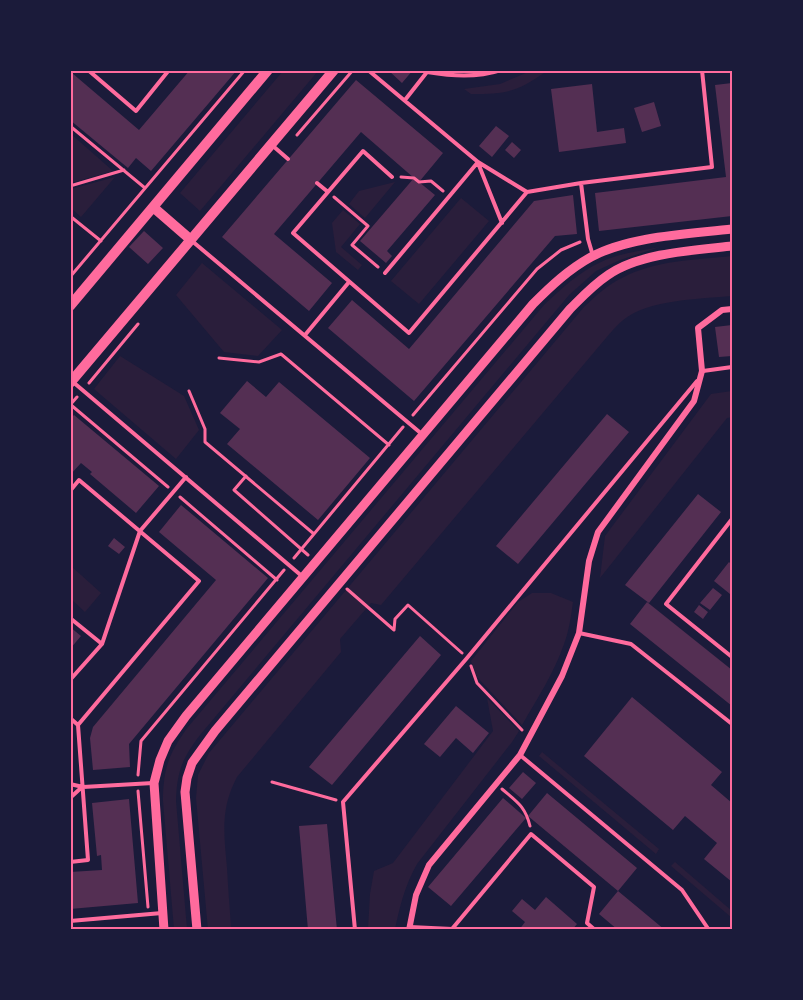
<svg xmlns="http://www.w3.org/2000/svg" width="803" height="1000" viewBox="0 0 803 1000" font-family="Overpass,sans-serif">
<style>
.green{fill:#2a1e3b}
.building{fill:#542f53}
.lines{fill:none;stroke-linecap:round;stroke-linejoin:round}
.path{stroke:#ff6b9d;stroke-width:3}
.service{stroke:#ff6b9d;stroke-width:4}
.minor{stroke:#ff6b9d;stroke-width:6}
.tertiary{stroke:#ff6b9d;stroke-width:9}
.secondary{stroke:#ff6b9d;stroke-width:10}
.neatline{fill:none;stroke:#ff6b9d;stroke-width:2}
</style>
<rect width="100%" height="100%" fill="#1b1b3a"/>
<path class="green" d="M533,70l14,1c-31,21 -39,23 -76,23l-7,-5 36,-5z
M283,71h35l-118,140 -20,-18z
M71,134l42,37 -42,12z
M115,177l-34,40 -10,-9v-19z
M395,182l-30,36 -16,-14 10,-13z
M461,198l28,23 -70,83 -28,-23z
M343,210l17,14 -19,23 21,18 -4,5 -22,-18 -4,-29z
M660,247l-40,13 -24,11 -27,24 -369,440c-18,24 -23,36 -24,66l11,128h-13l-11,-128c0,-32 6,-48 25,-74l356,-422c17,-16 35,-33 57,-43 18,-9 40,-11 59,-15z
M732,256v40c-31,3 -85,3 -110,25 -6,5 -11,11 -16,17l-225,267 -10,-2 -31,36 1,13 -104,125c-17,32 -13,57 -10,91 1,21 3,41 4,61l-23,1 -12,-132 2,-23 11,-22 375,-446c12,-11 23,-22 38,-29 33,-18 74,-18 110,-22z
M202,263l80,67 -24,26 -34,-4 -48,-57z
M120,356l64,40 15,34 -23,29 -82,-70z
M732,391v26l-5,1 -127,160 5,-42 106,-142z
M71,566l30,27 -16,19 -14,-13z
M532,593h19l22,9c-2,14 -4,29 -9,42 -10,29 -27,55 -42,81l-45,-48 -6,-16 47,-59z
M487,698l32,33 -7,11 -95,122c-12,21 -17,42 -22,65h-27l2,-35 4,-23 19,-8 100,-132z
M542,752l117,97 -3,5 -117,-98z
M675,862l57,49v7l-61,-52z"/>
<path class="building" d="M190,70h47l-86,101 -15,-13 -8,10 -58,-48v-45l2,-2 67,57z
M388,70h25l-11,13z
M356,80l87,73 -24,29 16,13 -48,56 5,5 -6,7 -26,-22 54,-63 -53,-46 -87,102 58,49 -23,28 -87,-74z
M732,83v133l-133,15 -4,-38 131,-16 -11,-92z
M592,84l5,48 27,-4 2,15 -67,9 -8,-63z
M654,102l7,24 -19,6 -8,-24z
M496,126l13,10 -17,21 -13,-11z
M512,142l9,8 -7,8 -9,-8z
M573,195l4,39 -22,2 -141,165 -86,-73 24,-28 57,49 125,-148z
M144,231l19,17 -15,16 -19,-17z
M732,325v31l-13,1 -4,-30z
M247,381l19,16 13,-15 91,76 -52,62 -91,-76 13,-15 -20,-16z
M607,414l22,18 -111,132 -22,-18z
M74,415l85,71 -23,27 -46,-39 2,-2 -11,-9 -11,12v-56z
M698,494l23,18 -72,91 -24,-18z
M181,505l87,73 -139,166 1,23 -37,3 -3,-32 3,-11 123,-147 -57,-48z
M114,538l11,9 -6,7 -11,-8z
M729,562l3,3v26l-2,3 -16,-13z
M713,588l9,7 -12,15 -10,-7z
M647,602l85,68v36l-102,-82z
M699,605l9,7 -5,7 -9,-7z
M70,627l11,9 -11,13z
M420,636l21,19 -109,130 -23,-18z
M632,697l90,75 -11,13 21,18v79l-28,-23 13,-16 -32,-27 -12,14 -89,-74z
M456,706l33,27 -16,20 -17,-15 -16,19 -16,-13z
M523,772l13,11 -14,16 -13,-11z
M547,793l90,75 -19,23 47,39h-47l-19,-16 19,-23 -90,-75z
M503,798l23,20 -75,88 -23,-19z
M129,799l9,104 -68,6v-37l32,-2 -1,-15 -4,1 -5,-53z
M327,824l10,106h-29l-9,-104z
M546,897l31,27 -5,6h-53l6,-8 -13,-11 10,-12 13,11z"/>
<g class="lines">
<path class="path" d="M70,126l75,62
M297,135l56,-65
M401,177l13,1 5,4 12,-1 12,10
M70,186l54,-16
M334,197l34,29 -16,19 26,22
M70,216l31,25
M70,277l175,-207
M219,358l40,4 22,-8 108,91
M89,383l49,-59
M189,391l16,38v13l109,92
M70,405l7,-8
M71,405l97,82
M413,415l124,-146 24,-19 19,-8
M246,476l-12,14 74,65
M180,497l97,83
M294,558l109,-131
M347,589l47,41 1,-11 13,-14 54,48
M471,666l6,17 45,47
M138,775l3,-34 143,-171
M272,782l64,18
M502,789c15,13 23,17 28,37
M138,791l10,116
M271,930h4"/>
<path class="service" d="M88,70l48,41 33,-41
M368,70l110,92 49,30 54,-9 131,-16 -10,-97
M405,100l22,-28c25,4 49,6 74,-2
M273,146l15,13
M478,163l24,60
M392,177l-29,-26 -70,82 116,100 118,-141
M317,183l11,9
M581,183l7,56 5,17
M192,241l231,194
M385,273l93,-111
M305,335l44,-53
M703,371l29,-4
M73,382l230,195
M70,491l9,-11 120,101 -121,144 10,135 -18,2
M732,519l-66,85 66,53
M70,618l32,26
M579,633l52,11 101,80
M70,680l32,-36 38,-113 46,-54
M70,718l8,7
M520,755l162,135 27,40
M70,784l13,3 70,-4
M70,798l12,-11
M70,921l92,-8
M410,927l42,2 79,-95 63,53 -7,36 8,7
M355,930l-12,-128 124,-144 230,-277"/>
<path class="minor" d="M409,930l7,-35 13,-30 91,-110 42,-79 17,-43 10,-72 9,-29 96,-131 8,-30 -4,-43 24,-18 10,-1"/>
<path class="tertiary" d="M164,930l-10,-147 6,-23 8,-19 18,-25 347,-412c18,-18 36,-35 58,-47 39,-21 98,-23 141,-28
M197,930l-12,-138 2,-14 5,-15 23,-32 355,-422c12,-12 23,-24 38,-34 31,-22 87,-25 124,-29"/>
<path class="secondary" d="M153,207l38,33
M70,306l198,-236
M70,383l264,-313"/>
</g>
<rect width="803" height="1000" fill="none" stroke="#1b1b3a" stroke-width="144"/>
<rect x="72" y="72" width="659" height="856" class="neatline"/>
</svg>
